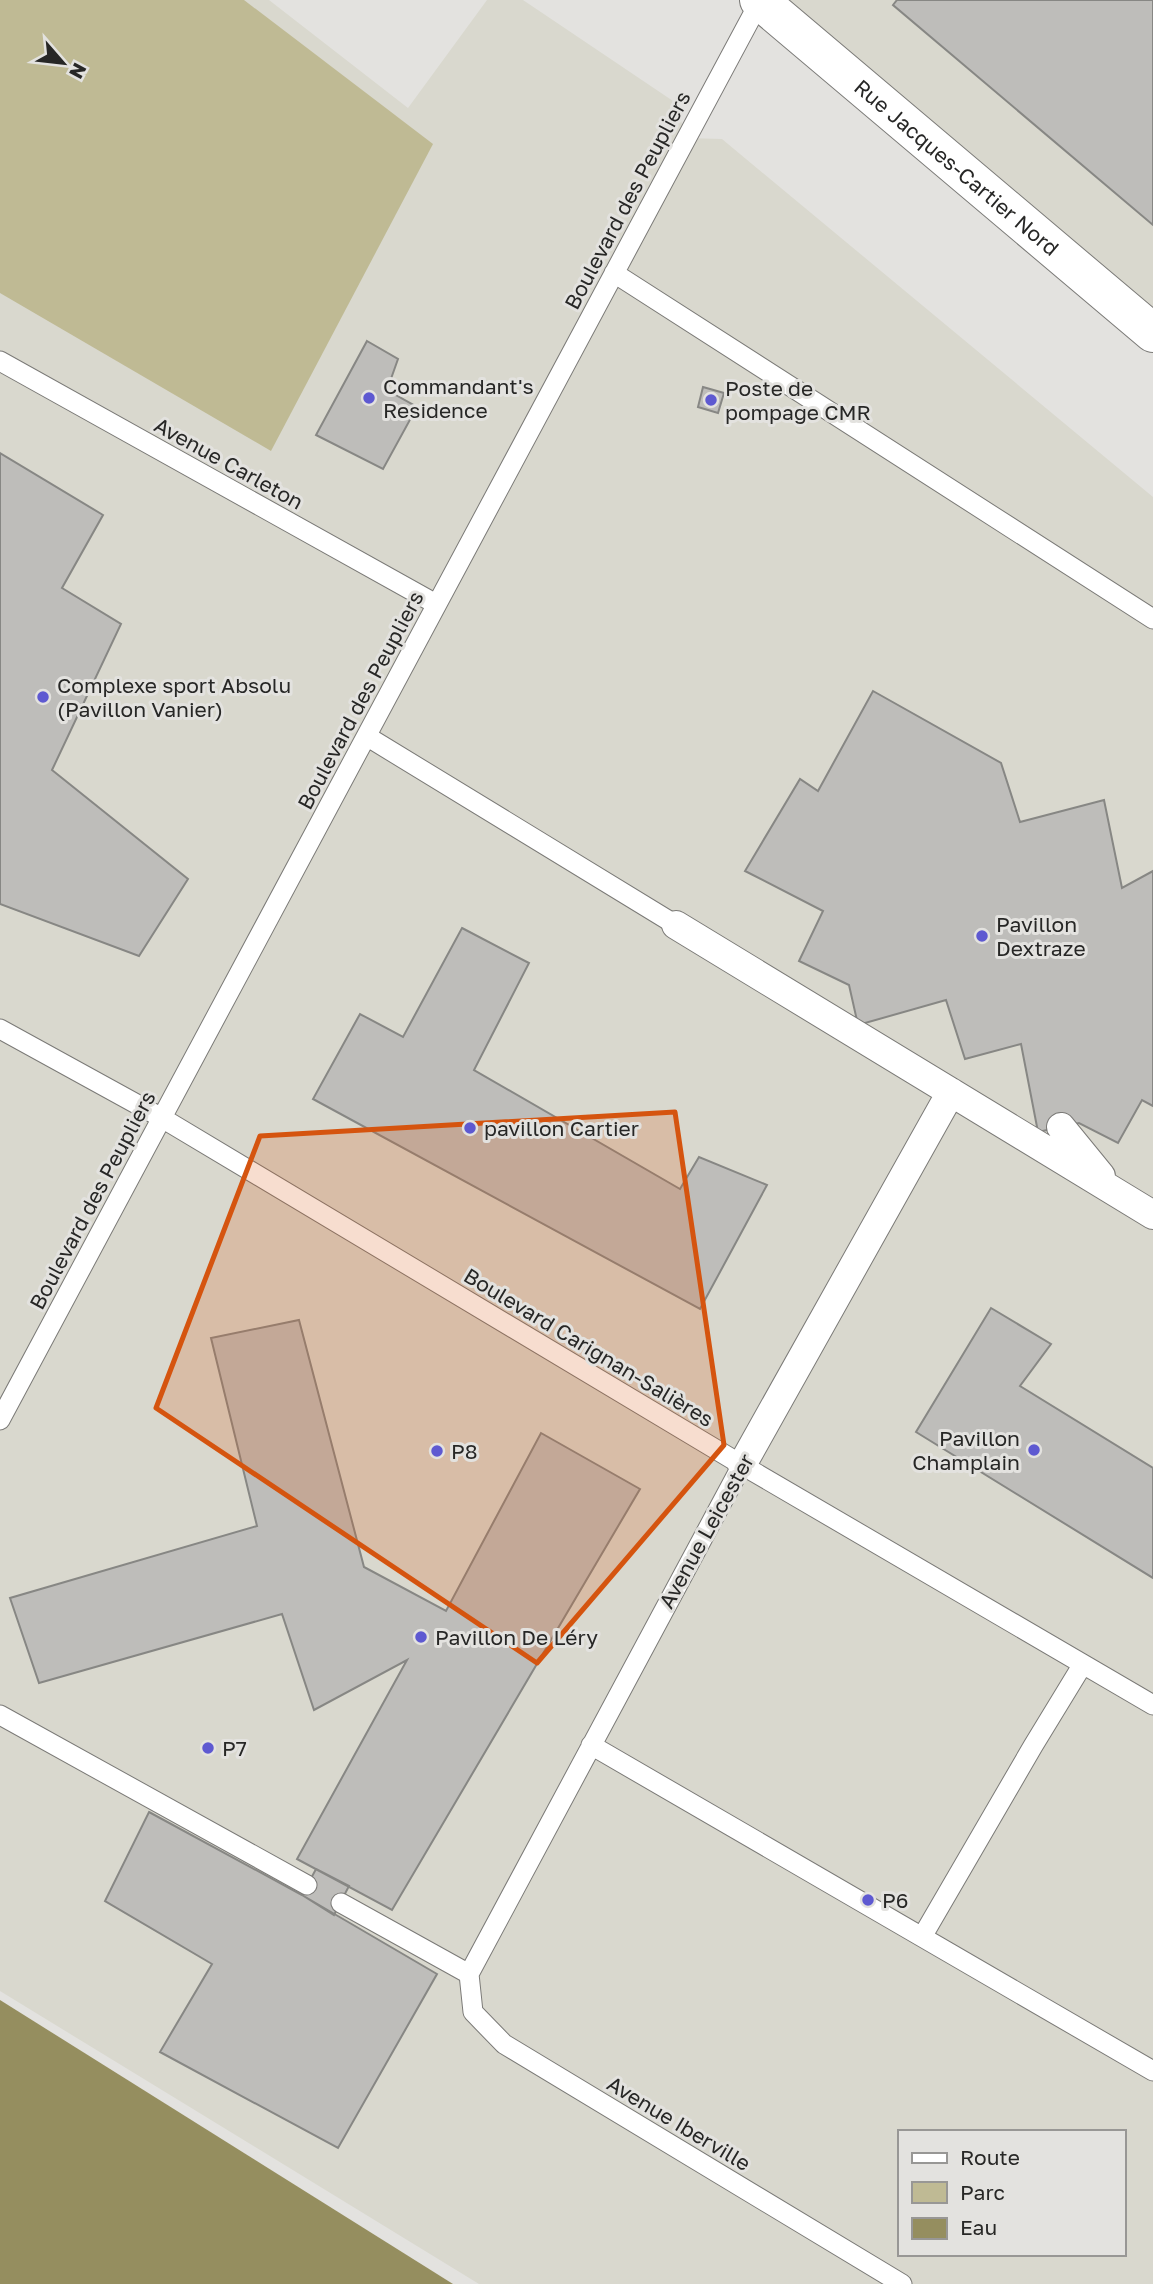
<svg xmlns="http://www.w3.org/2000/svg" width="1153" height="2284" viewBox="0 0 1153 2284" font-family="'Golos Text',sans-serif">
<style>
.built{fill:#d9d8ce;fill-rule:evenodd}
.green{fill:#bfba94}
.water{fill:#958e5f}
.building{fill:#bebdba;stroke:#878784;stroke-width:2}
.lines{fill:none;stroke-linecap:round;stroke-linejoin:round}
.service-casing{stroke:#7b7a77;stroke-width:21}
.pedestrian-casing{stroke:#7b7a77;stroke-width:30}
.tertiary-casing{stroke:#7b7a77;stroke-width:40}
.service{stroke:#fff;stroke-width:19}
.pedestrian{stroke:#fff;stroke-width:28}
.tertiary{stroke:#fff;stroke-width:38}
.marked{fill:#d5540f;fill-opacity:0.2;stroke:#d5540f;stroke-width:5;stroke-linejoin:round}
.poi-dot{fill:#5e59d1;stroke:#e3e2df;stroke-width:2.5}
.labels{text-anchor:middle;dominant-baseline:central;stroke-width:6;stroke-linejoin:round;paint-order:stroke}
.street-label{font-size:21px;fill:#272726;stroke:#e3e2df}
.poi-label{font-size:21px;fill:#272726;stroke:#e3e2df;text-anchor:start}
</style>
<rect width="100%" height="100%" fill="#e3e2df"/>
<path class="built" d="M0,0h269l139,108 79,-108h36l153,103 10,35 36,1 431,358v1787h-674l-479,-293zM899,2132h224v122h-224z
M760,0h393v333z"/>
<path class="green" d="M0,0h244l189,144 -162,307 -271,-158z"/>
<path class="water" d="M0,2000l453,284h-453z"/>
<path class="building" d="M897,0h256v225l-260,-220z
M367,341l31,18 -11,31 30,17 -34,62 -67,-34z
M703,387l21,6 -6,20 -20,-6z
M0,453l103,62 -41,73 59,36 -69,146 136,109 -49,77 -139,-52z
M873,691l128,72 19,59 84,-22 18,88 31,-17v235l-11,-6 -24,43 -39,-20 -41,9 -17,-88 -56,15 -19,-59 -88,25 -9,-40 -50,-24 24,-50 -78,-40 55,-92 18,12z
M462,928l67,35 -55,107 206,119 19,-32 68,28 -67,124 -387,-210 47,-85 43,23z
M991,1308l60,36 -31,42 133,82v110l-237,-146z
M299,1320l65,247 82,44 95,-178 99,56 -248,421 -95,-51 110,-199 -93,50 -32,-96 -243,69 -29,-85 247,-72 -46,-188z
M149,1812l153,83 135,79 -99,174 -178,-96 52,-88 -107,-63z
M316,1869l33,17 -15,29 -32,-20z"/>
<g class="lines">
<defs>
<path id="service" d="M614,273l539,346
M0,361l436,243
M368,737l308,188
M0,1029l162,89 580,347 411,240
M0,1420l760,-1419
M0,1715l307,170
M591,1745l562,326
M341,1903l128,71
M922,1937l111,-191 50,-82
M469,1974l273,-509
M469,1974l4,38 31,32 398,240"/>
<path id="pedestrian" d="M676,925l477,290
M1061,1127l40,49
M742,1465l209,-373"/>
<g id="tertiary">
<path id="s1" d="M759,0l394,333"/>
</g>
</defs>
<use href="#service" class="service-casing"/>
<use href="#pedestrian" class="pedestrian-casing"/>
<use href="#tertiary" class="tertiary-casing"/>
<use href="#service" class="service"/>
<use href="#pedestrian" class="pedestrian"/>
<use href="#tertiary" class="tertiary"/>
</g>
<path class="marked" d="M675,1112l49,333 -187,218 -381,-255 104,-272z"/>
<g class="poi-dot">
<circle cx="369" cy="398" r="7"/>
<circle cx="711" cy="400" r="7"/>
<circle cx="43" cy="697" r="7"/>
<circle cx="982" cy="936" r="7"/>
<circle cx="470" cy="1128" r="7"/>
<circle cx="1034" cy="1450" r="7"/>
<circle cx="437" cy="1451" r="7"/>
<circle cx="421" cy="1637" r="7"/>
<circle cx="208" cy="1748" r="7"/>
<circle cx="868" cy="1900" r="7"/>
</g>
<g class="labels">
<g class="street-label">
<text stroke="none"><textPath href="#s1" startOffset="259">Rue Jacques-Cartier Nord</textPath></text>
<text transform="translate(627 200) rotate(-62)">Boulevard des Peupliers</text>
<text transform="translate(229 463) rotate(29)">Avenue Carleton</text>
<text transform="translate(360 700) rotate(-62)">Boulevard des Peupliers</text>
<text transform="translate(92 1200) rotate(-62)">Boulevard des Peupliers</text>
<text transform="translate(589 1347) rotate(31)">Boulevard Carignan-Salières</text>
<text transform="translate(706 1531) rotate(-61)">Avenue Leicester</text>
<text transform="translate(679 2123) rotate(31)">Avenue Iberville</text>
</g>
<g class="poi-label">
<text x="383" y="386">Commandant's<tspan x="383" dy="24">Residence</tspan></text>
<text x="725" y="388">Poste de<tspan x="725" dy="24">pompage CMR</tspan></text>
<text x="57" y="685">Complexe sport Absolu<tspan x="57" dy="24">(Pavillon Vanier)</tspan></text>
<text x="996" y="924">Pavillon<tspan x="996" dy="24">Dextraze</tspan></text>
<text x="484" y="1128">pavillon Cartier</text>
<text x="1020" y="1438" text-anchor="end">Pavillon<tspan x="1020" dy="24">Champlain</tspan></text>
<text x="451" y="1451">P8</text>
<text x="435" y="1637">Pavillon De Léry</text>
<text x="222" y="1748">P7</text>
<text x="882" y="1900">P6</text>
</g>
</g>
<rect x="898" y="2130" width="228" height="126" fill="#e3e2df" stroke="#989795" stroke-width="2"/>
<rect x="912" y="2153" width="35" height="10" fill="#ffffff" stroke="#989795" stroke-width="2"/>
<text x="960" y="2165" font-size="21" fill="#272726">Route</text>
<rect x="912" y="2182" width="35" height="21" fill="#bfba94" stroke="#989795" stroke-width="2"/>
<text x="960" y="2200" font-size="21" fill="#272726">Parc</text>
<rect x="912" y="2218" width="35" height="21" fill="#958e5f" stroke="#989795" stroke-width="2"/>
<text x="960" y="2235" font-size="21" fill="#272726">Eau</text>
<g transform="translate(63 63) rotate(118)" stroke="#e3e2df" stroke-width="5" paint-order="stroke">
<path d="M0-5L12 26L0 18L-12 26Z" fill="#272726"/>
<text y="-10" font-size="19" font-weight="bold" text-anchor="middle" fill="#272726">N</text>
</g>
</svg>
